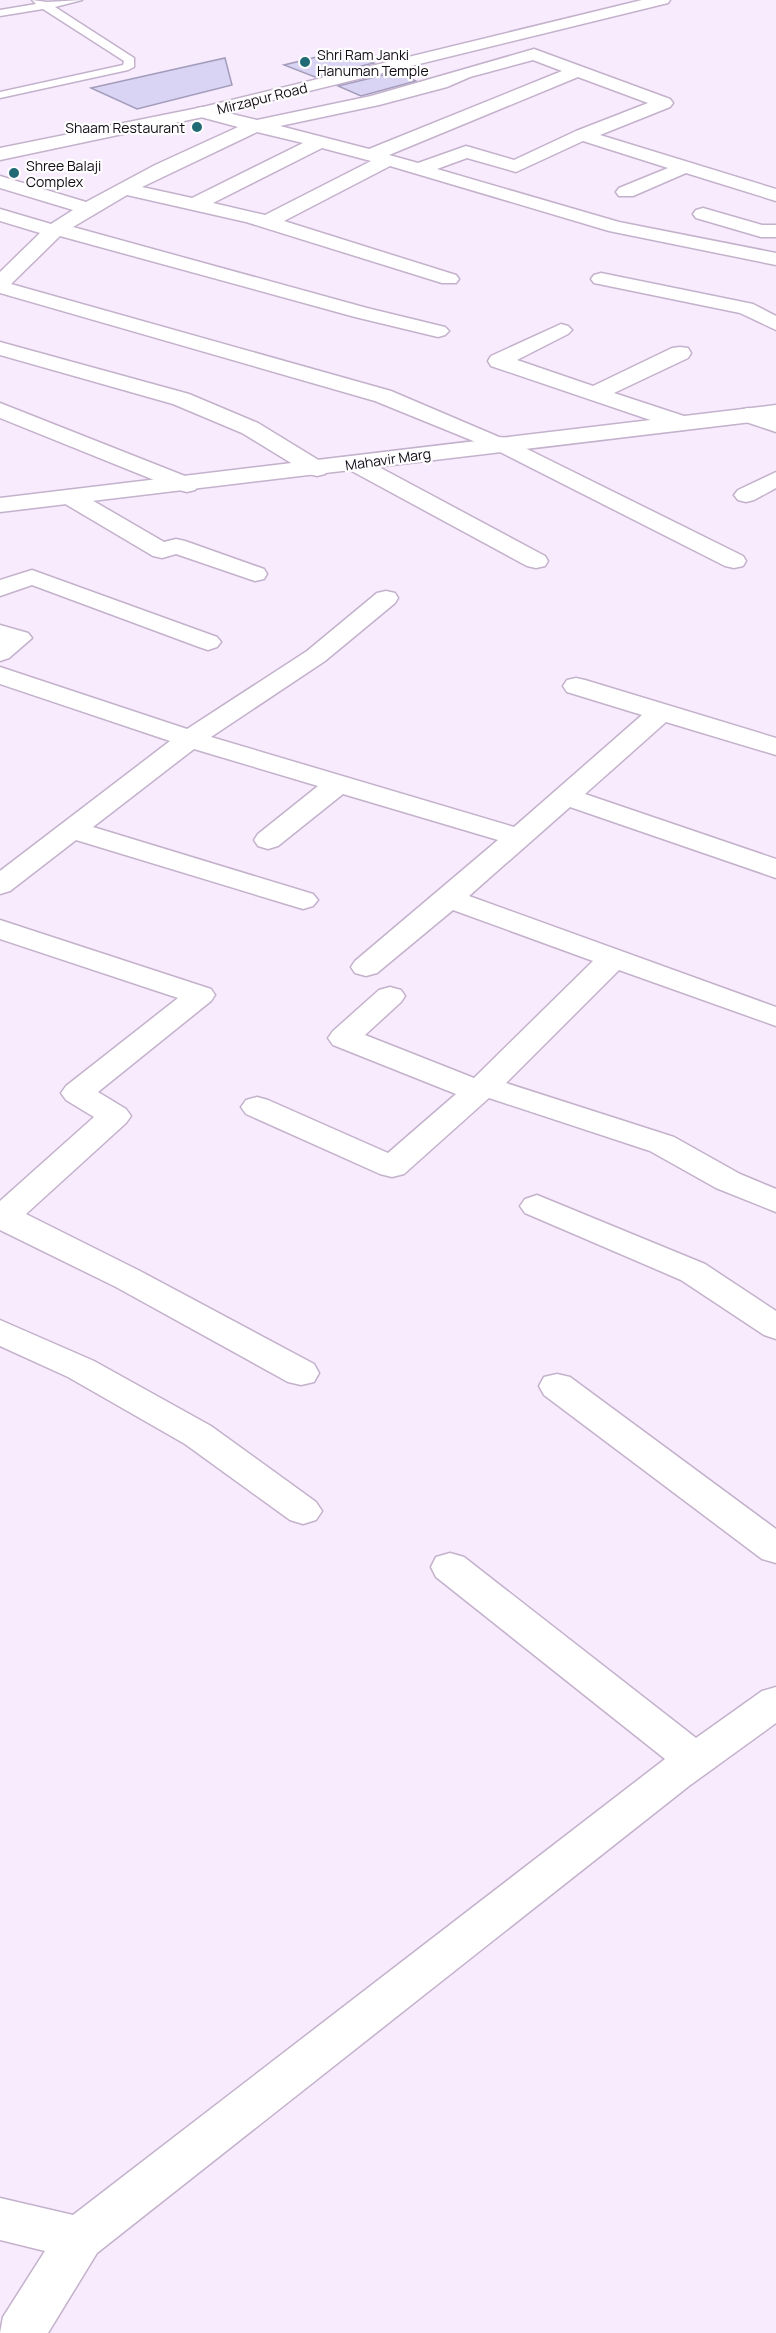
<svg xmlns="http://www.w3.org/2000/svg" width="776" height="2333" viewBox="0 0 776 2333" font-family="Manrope,sans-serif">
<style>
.building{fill:#dad4f4;stroke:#a39dbb;stroke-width:1.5}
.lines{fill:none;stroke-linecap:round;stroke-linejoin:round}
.service-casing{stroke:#c4b1cc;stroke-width:3}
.minor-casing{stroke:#c4b1cc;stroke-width:3}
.tertiary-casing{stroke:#c4b1cc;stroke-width:3}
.trunk-casing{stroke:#c4b1cc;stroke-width:3}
.service{fill:#fff;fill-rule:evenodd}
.minor{fill:#fff;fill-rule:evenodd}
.tertiary{fill:#fff;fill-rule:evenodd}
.trunk{fill:#fff;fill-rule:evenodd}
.poi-dot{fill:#206a75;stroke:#fefefe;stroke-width:2}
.labels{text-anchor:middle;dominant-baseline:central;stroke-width:4.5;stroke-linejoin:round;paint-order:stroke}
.far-poi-label{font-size:14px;fill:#110b14;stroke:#fefefe;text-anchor:start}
.far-street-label{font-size:14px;fill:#110b14;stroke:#fefefe}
</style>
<rect width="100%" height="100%" fill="#f7ebfd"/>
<path class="building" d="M345,50l29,13 -59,14 -31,-12z
M225,58l7,27 -95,24 -46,-21z
M396,72l20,9 -55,15 -23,-10z"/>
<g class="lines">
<defs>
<path id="service" d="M32,0l15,2 35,-2 -27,7 79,51v9l-6,3 -128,28v-6l123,-27 1,-4 -81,-52 -43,7v-6l36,-6z"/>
<path id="minor" d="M534,49l136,50 3,4 -3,4 -70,28 176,54v12l-90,-28 -53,23h-14l-3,-4 3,-4 49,-20 -85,-27 -67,31 -49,-14 -30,11 182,53 157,31v12l-167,-34 -219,-65 -106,55 172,54 3,4 -3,4h-14l-196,-61 -119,-27 -54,32 294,81 78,19 4,4 -4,4 -7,2 -83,-20 -295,-81 -49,48 380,107 108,46 11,1 11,8 222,110 3,5 -3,5 -9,2 -9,-2 -227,-115 -123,-50 -375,-108v-21l40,-39 -40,-12v-12l51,15 22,-14 -73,-22v-12l86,26 69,-37 83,-38 -41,-11 -3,-4 3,-4 6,-1 54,13 114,-24zM533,60l29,11 -193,78 -89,-23 99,-21 68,-18 23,-10zM578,77l70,26 -72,28 -62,29 -48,-14 -48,17 -29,-8zM257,132l46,11 -111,55 -50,-11zM322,148l49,13 -106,54 -52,-12z
M703,208l59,17h14v12h-15l-65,-19 -3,-4 3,-4z
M601,273l152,31 23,12v14l-36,-17 -146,-30 -3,-4 3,-4z
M561,324l7,2 4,4 -4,4 -51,26 76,26 79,-38 8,-1 8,1 3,5 -3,5 -74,35 76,25 3,5 -3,5 -8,2 -8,-2 -183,-62 -3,-5 3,-5z
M0,342l189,52 69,29 67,41 4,5 -4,5 -8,2 -8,-2 -67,-41 -69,-29 -173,-49z
M0,403l195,77 4,5 -4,5 -8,2 -8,-2 -179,-72z
M748,408l28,9v15l-36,-12 -3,-5 3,-5z
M356,457l8,2 181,97 3,5 -3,5 -9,2 -9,-2 -179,-97 -3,-5 3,-5z
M776,472v16l-22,12 -8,2 -8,-2 -4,-5 4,-5z
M70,490l8,2 86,50 12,-3 9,2 79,28 3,5 -3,5 -9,2 -79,-27 -14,4 -9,-2 -91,-54 -4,-5 4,-5z
M32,570l185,67 4,5 -4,5 -9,3 -9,-3 -167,-62 -32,11v-16z
M386,591l9,2 3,5 -3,5 -70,58 -114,76 303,90 128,-112 -75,-23 -4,-6 4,-6 9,-2 9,2 191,58v17l-110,-33 -81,72 191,65v19l-206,-71 -101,89 307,111v19l-157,-56 -113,113 168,54 66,37 36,15v23l-60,-24 -66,-37 -161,-53 -85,76 -12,3 -12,-3 -134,-60 -5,-7 5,-7 11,-3 11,3 120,53 68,-59 -123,-49 -5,-7 5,-7 46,-41 11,-3 11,3 4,6 -4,6 -36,33 109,43 119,-117 -140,-51 -76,63 -11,3 -11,-3 -4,-6 4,-6 143,-121 -155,-46 -65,52 -10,3 -10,-3 -4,-6 4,-6 60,-48 -124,-37 -101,78 220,67 5,6 -5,6 -10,3 -10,-3 -217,-66 -66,51 -10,3v-23l170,-130 -170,-57v-17l187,62 120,-78 70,-58z
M0,625l28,8 4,5 -23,20 -9,3z
M0,920l211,69 4,6 -4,6 -113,91 28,17 5,7 -5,7 -100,91 114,57 174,93 5,9 -5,9 -13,3 -13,-3 -172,-95 -116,-57v-29l94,-84 -28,-17 -5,-7 5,-7 112,-88 -178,-59z
M537,1195l168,69 71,47v28l-12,-4 -83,-55 -156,-67 -5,-7 5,-7z
M0,1320l94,41 117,65 105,76 6,9 -6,9 -13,4 -13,-4 -105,-76 -117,-67 -68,-31z
M557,1374l13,3 206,152v34l-14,-4 -218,-164 -5,-9 5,-9z
M450,1553l14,4 232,181 66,-47 14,-4v36l-87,63 -592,467 -49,80h-48l3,-16 42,-66 -45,-11v-42l73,17 592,-456 -229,-182 -5,-10 5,-10z"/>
<path id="tertiary" d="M776,405v14l-776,93v-14z"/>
<path id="trunk" d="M642,0h28l-2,3 -465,114 -203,43v-12l203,-41z"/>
</defs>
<use href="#service" class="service-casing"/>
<use href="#minor" class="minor-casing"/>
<use href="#tertiary" class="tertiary-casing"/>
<use href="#trunk" class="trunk-casing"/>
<use href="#service" class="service"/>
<use href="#minor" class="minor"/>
<use href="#tertiary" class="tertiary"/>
<use href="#trunk" class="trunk"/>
</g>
<g class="poi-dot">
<circle cx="305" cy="62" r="6"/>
<circle cx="197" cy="127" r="6"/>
<circle cx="14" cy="173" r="6"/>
</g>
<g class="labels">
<g class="far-poi-label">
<text x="317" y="54">Shri Ram Janki<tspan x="317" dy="16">Hanuman Temple</tspan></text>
<text x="185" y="127" text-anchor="end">Shaam Restaurant</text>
<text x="26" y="165">Shree Balaji<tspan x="26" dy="16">Complex</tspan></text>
</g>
<g class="far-street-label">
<text transform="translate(262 98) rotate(-14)">Mirzapur Road</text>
<text transform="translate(388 459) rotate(-8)">Mahavir Marg</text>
</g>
</g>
</svg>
